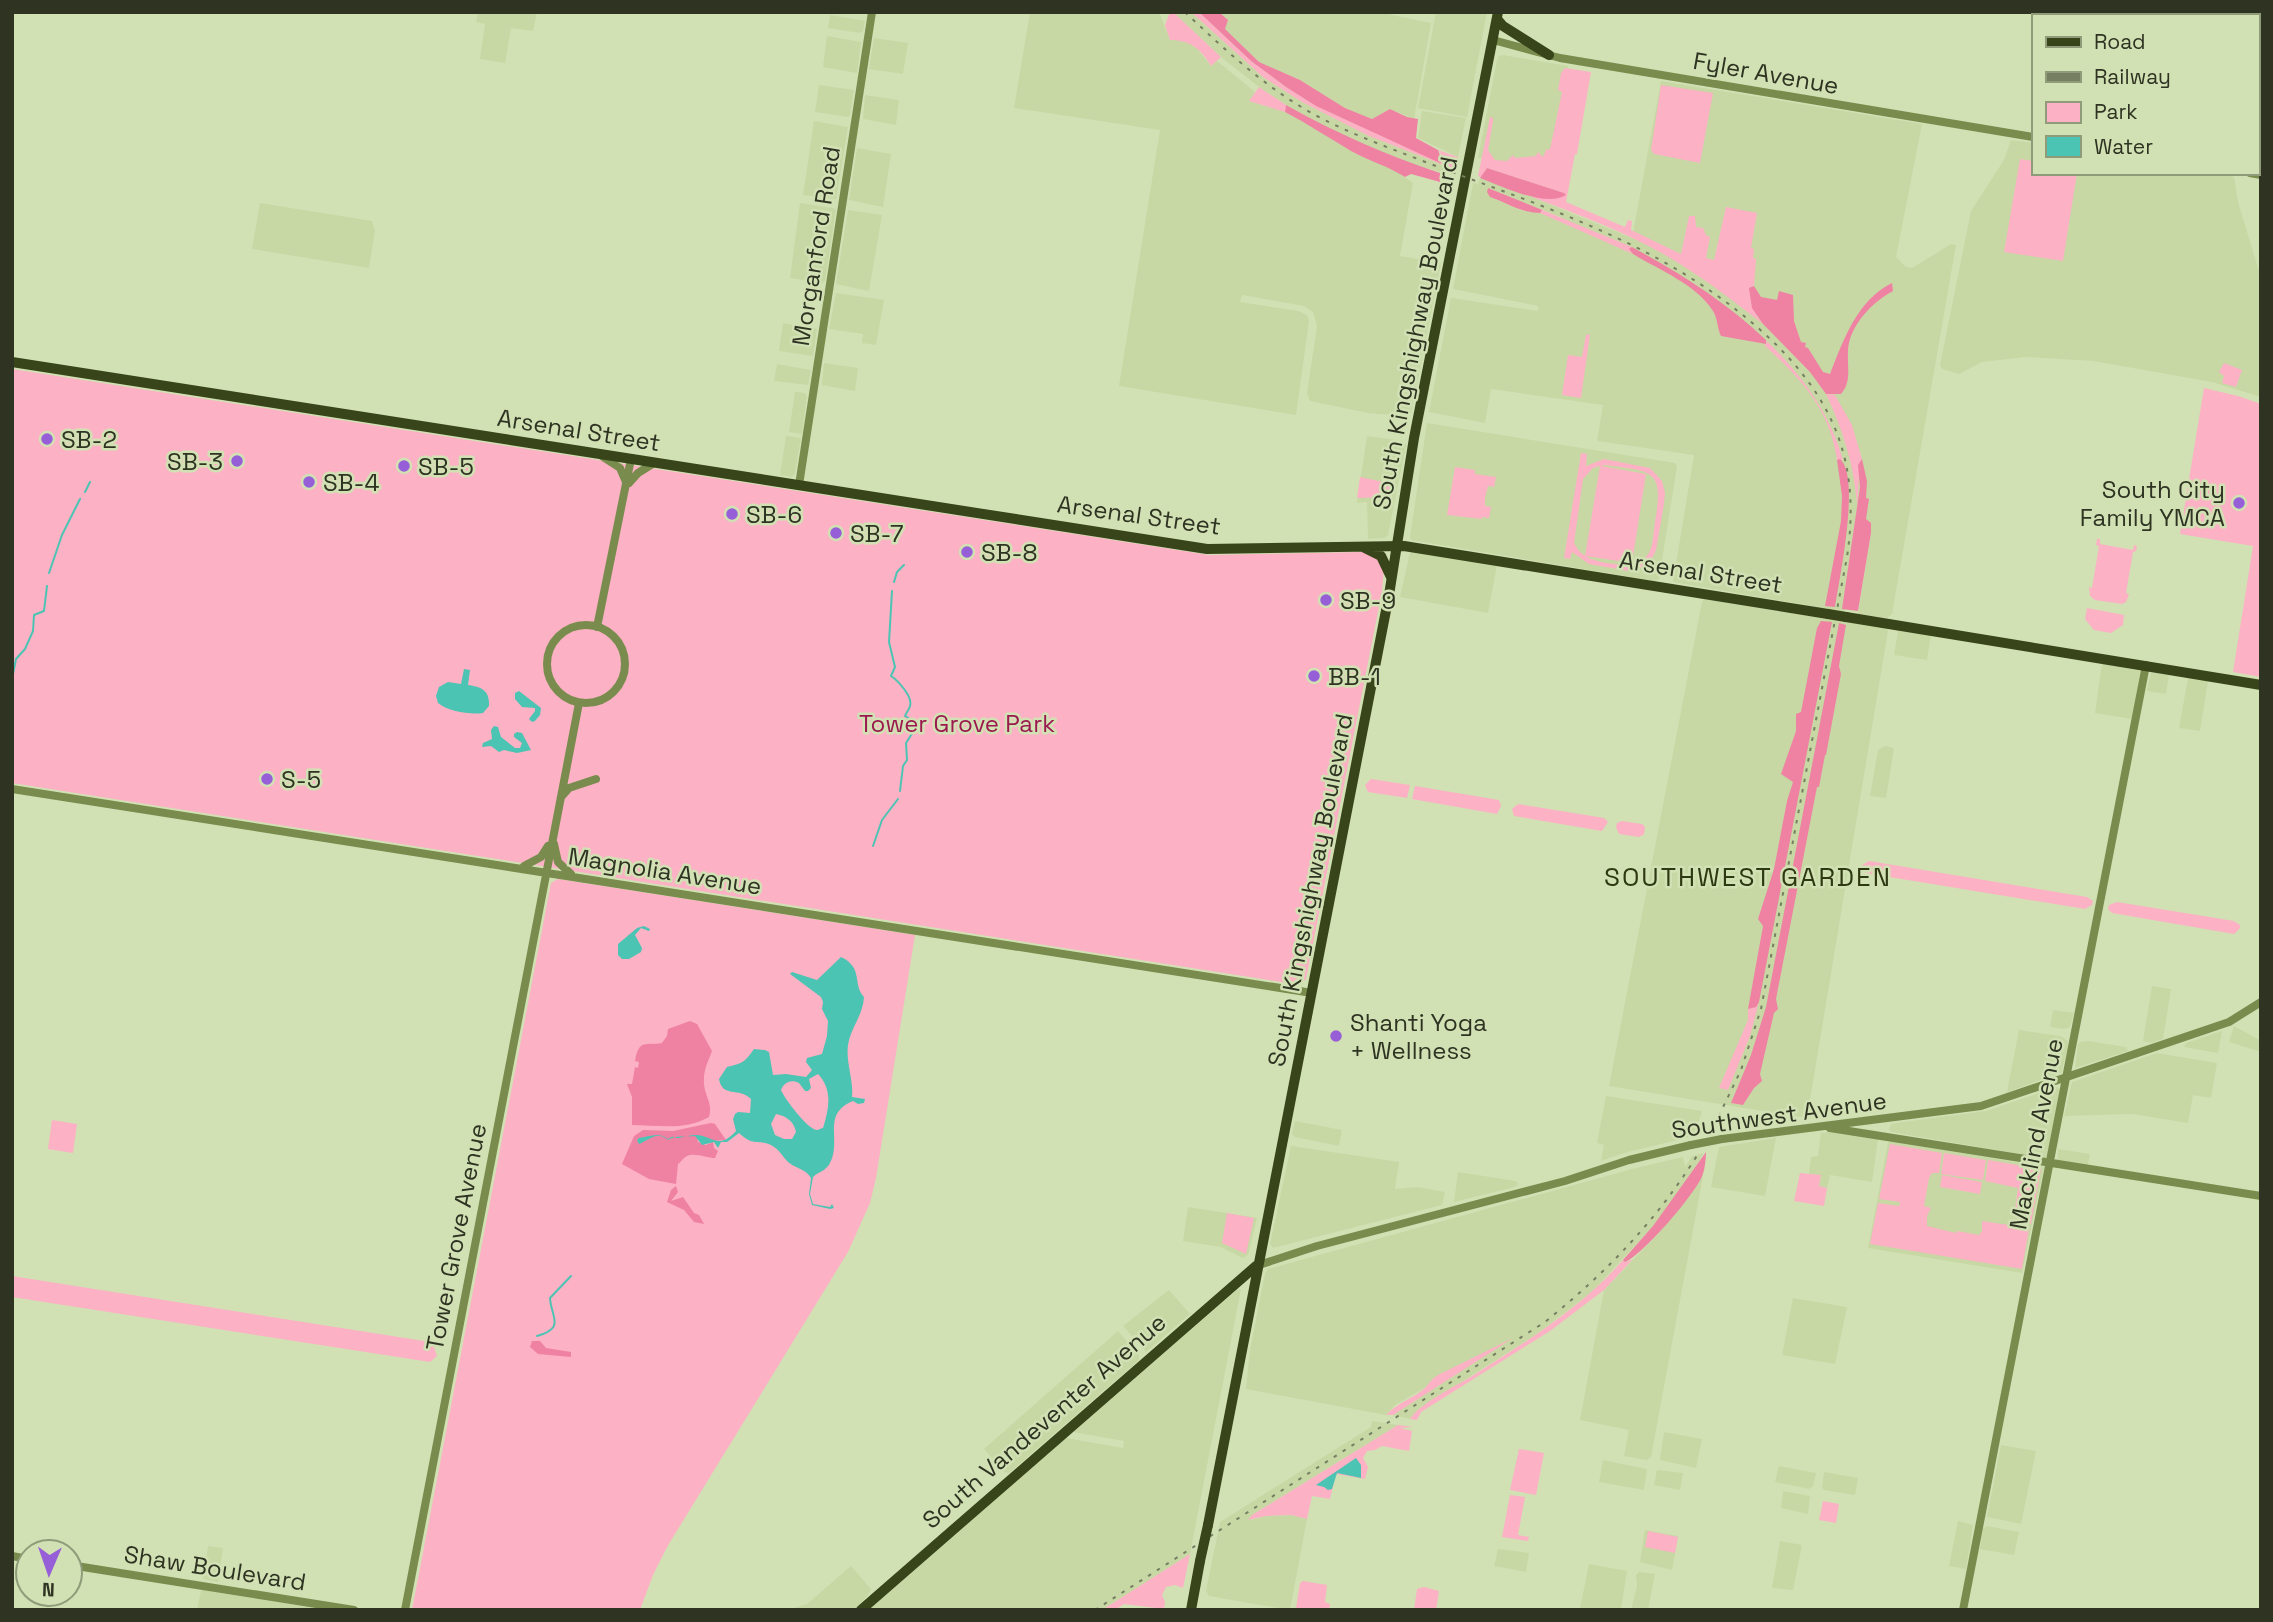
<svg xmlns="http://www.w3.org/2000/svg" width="2273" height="1622" viewBox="0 0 2273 1622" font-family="'Space Grotesk',sans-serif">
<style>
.built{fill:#c7d8a4;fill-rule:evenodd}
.green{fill:#fcb1c4;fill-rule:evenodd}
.forest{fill:#ef82a2}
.water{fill:#4cc4b4;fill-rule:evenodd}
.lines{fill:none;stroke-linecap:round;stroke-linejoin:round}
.stream{stroke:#4cc4b4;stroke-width:2}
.minor{stroke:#798c4e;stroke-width:8}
.major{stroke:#384419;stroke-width:10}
.rail{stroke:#767f62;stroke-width:2;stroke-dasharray:3.5 7;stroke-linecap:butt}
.minor-bridge{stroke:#798c4e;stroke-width:8}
.major-bridge{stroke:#384419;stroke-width:10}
.poi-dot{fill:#965ed7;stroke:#d2e1b4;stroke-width:2.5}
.labels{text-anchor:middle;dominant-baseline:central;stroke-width:5;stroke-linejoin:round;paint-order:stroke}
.street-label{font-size:24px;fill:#2e3322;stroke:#d2e1b4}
.poi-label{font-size:24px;fill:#2e3322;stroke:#d2e1b4;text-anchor:start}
.park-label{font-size:24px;fill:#9b194f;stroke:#d2e1b4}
.neighbourhood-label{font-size:26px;letter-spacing:2px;fill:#2e3912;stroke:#d2e1b4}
</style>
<rect width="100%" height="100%" fill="#d2e1b4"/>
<path class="built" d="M478,12h59l-4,19 -22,-3 -6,35 -25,-4 5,-35 -9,-2z
M1030,12h129l11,28h13l12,6 16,20 6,-5 38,31 -5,9 35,11 27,14 41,26 41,18 19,13 -13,73 41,7 -30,151 -5,2 -38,-3 -58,-12 -3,-8 10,-67 -4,-14 -9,-6 -62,-11 -2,7 58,9 9,4 2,6 -13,94 -177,-29 41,-256 -146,-22z
M1173,12h18l72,65 39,25 67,34 85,33 -2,6 -47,-13 -39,-15 -37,-18 -43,-24 -27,-18 -38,-30z
M1219,12h159l53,11 -17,96 -24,-10 -18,10 -27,-11 -45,-28 -41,-18 -35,-33 4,-9z
M1436,12h51l-20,105 -49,-9z
M830,15l35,6 -2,10 -4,2 -31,-5z
M827,36l34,6 -4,31 -34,-6z
M874,38l34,5 -5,31 -34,-5z
M1503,55l65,11 -20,105 -70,-13 19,-98 2,-4z
M1661,81l261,43 -26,133 10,10 6,1 39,-24 5,1 -64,369 -5,4 -29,-4 13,-81 -30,88 46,8 1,2 -81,487 -198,-32 93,-484 2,-3 123,20 2,-10 -156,-27 21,-127 -97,-14 6,-36 -112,-16 -6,34 -56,-11 22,-114 87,13v-5l-85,-17 20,-106 5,1 2,-6 52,19 100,41zM1488,188l73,29 8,8 -29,-12 -20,-3 -30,-13z
M819,85l35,5 -4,25 -2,2 -33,-5z
M865,95l34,5 -3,25 -33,-6z
M1422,111l44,7 -8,39 -40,-19z
M814,121l34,6 -12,72 -33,-4z
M2011,140l22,3v30h185l16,4 4,25 23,76v119l-49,-15 -119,-21 -67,-4 -44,5 -23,12 -17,-5 -2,-4 31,-154 33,-51z
M857,148l34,6 -8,53 -34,-7z
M260,203l112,18 3,9 -6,38 -117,-19z
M800,203l33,5 3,2 -11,71 -3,2 -32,-5z
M848,210l34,5 -13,76 -33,-7z
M836,293l48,7 -8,45 -14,-2 1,-9 -34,-5z
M783,323l34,6 -4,27 -34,-5z
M824,363l34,5 -3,23 -33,-6z
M777,364l34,6 -3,15 -34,-4z
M795,392l10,1 2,3 -5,38 -13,-2z
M1427,423l248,40 2,3 -18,113 -4,2 -244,-41 -1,-3z
M786,436l15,2 -6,35 -3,4 -12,-2z
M1367,436l36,5 3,4 -18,90 -3,3 -17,1 -1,-37 -10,1z
M1410,552l87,13 -9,48 -88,-16z
M1898,631l33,4 -4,25 -33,-5z
M2102,663l38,8 -8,48 -37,-6z
M2151,672l18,3 -3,19 -19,-3z
M2188,678l20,3 -8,50 -21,-3z
M1885,746l9,2 -8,50 -16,-2 8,-46z
M2152,986l19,3 -8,50 -12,4 -8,-2z
M2053,1010l21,3 -4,14 -6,2 -14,-2z
M2234,1026l27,15v11l-32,-10z
M2019,1030l41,6 8,5v6l-7,26 -54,19z
M2222,1031l-4,22 -34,-6 2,-4z
M2088,1041l38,6 2,4 -53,17 3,-24 2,-2z
M2157,1053l60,10 -6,35 -18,-3 -5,28 -56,-9 -68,2 8,-34z
M2057,1087l3,2 -13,67 -2,2 -154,-26 -2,-2 2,-6 4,-1 91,-12z
M1606,1096l96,15 -8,25 -70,17 -23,8 3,-16 -7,-2z
M1295,1121l47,9 -3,16 -44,-9 -3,-3z
M1835,1131l43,8 -6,43 -42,-7 -3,13 -8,-2 1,-11 -11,-1 2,-17 7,-1 3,-23z
M1776,1138l-11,58 -54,-9 8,-40z
M1891,1141l153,26 -22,106 -154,-25 20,-105z
M1291,1146l108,16 -4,27 23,-2 27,5 -3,13 -169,43 -3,-4z
M2058,1149l32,5 -2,11 -30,-5z
M1704,1153l-27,43 -24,30 -61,66 -58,44 -115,73 -9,10 -17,-4 112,-73 -110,63 -9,10 -140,-26 4,-39 15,-76 3,-5 364,-100 51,-12 2,10 7,-11z
M1458,1172l58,9 2,3 -3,3 -61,15z
M1703,1176l-52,281 -4,3 -23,-4 5,-26 -49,-10 24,-130 55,-57z
M1188,1207l69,11 -9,37 -5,3 -22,-11 -38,-6z
M1241,1289l-51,265 -88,56h-233l197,-172 57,10 1,-7 -51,-9 164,-142z
M1169,1290l21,24 -44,38 -23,-26z
M1793,1298l54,9 -12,57 -53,-9z
M1118,1331l21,24v5l-130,113 -5,-1 -20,-23z
M1372,1421l26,4 -146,90 -1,5 15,-4 25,-1 16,4 -17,91 -81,-14 -3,-5 14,-69 151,-95z
M1664,1432l38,7 -6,29 -36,-8z
M2001,1445l35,6 -15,73 -34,-7z
M1603,1460l44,9 -3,21 -45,-8z
M1779,1466l37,7 -3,13 -4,3 -34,-7z
M1657,1470l26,3 -3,17 -26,-5z
M1824,1472l34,6 -3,17 -31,-5 -2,-2z
M1783,1491l27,5 -2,18 -27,-6z
M1958,1521l15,4 -7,44 -17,-3z
M1987,1526l32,6 -5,23 -34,-6 3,-20z
M1645,1530l33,6 -6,34 -32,-8z
M1780,1541l22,4 -9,45 -21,-2z
M208,1546l15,2 -5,34 -15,-3z
M1498,1549l31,4 -3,19 -32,-6z
M1589,1564l38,7 -6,39 -41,-2z
M851,1566l20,23 -2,5 -15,16h-66l19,-6z
M1639,1572l16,2 -7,36h-17l6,-24 -1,-11z
M203,1590l122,20h-128l4,-19z"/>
<path class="green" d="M1170,12h3l48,45 -10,9c-10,-17 -21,-26 -41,-26l-5,-15z
M1191,12h8l52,49 35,26 30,19 124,56 1,-8 -3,-4 20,7 -2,11 -2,1 -85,-33 -67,-34 -39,-25z
M1565,68l26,4 -14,82h-2l-9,48 59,25 3,-7 4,1 -1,9 50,24 8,-38h6l1,11 7,1 3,7 4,2 -4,21 8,2 12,-53 31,6 -6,35 3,1 -1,9 3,1 -2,27h-3l6,30 6,8c-27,-21 -54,-42 -83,-60 -46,-29 -98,-48 -148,-67l27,1 5,-5 -77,-25 -6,9 -3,-1 12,-59 3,1v3l-5,29 7,10 12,1 6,-6 2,3 21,-2 2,-4 5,5 3,-7 4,-1 12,-57 -4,-2 3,-17z
M1661,85l52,8 -13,70 -46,-9 -3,-4z
M1259,87l27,18 -1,7 -36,-11z
M2020,159l13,2v12h44l-14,88 -59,-9z
M1540,209l92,38 -2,4 3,3 -93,-41z
M1590,334l-9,64 -19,-3 6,-40 14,2 4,-22z
M1766,340c36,36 63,71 77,120h-6c-7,-51 -37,-82 -73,-115l3,-2z
M2224,363l18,7 -6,17 -14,-4 2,-7 -5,-4z
M12,369l1197,186 154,-3 10,2 11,14 -2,23 -76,388 -5,4 -7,1 -1282,-201z
M2204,388l34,8 23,8v273l-28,-5 20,-126 -73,-12z
M1826,394l9,1 17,30 10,34c-4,6 -3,35 -5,46 -3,-40 -14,-75 -31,-111z
M1581,453l6,1 -1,12 18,-7 46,9 12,13 3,12 -1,11 -8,46 -5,10 -9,7 -13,4 -40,-7 -17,-12 -2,7 -6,-1zM1605,465c49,7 59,4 50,57 -2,11 -1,28 -10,36 -10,11 -50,6 -61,-3 -5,-3 -7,-7 -10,-12l9,-64 10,-11 7,-2 -15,90 47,7 14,-89 -45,-8z
M1455,467l20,3v4l21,3 -2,10 -6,-1 -3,12v8l6,1 -2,11 -7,-1v2l-35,-4z
M1360,477l33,7 -3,13 -33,1z
M2097,539h3v5l33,6 1,-5 3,1 -1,5 -3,1 -7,41 3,1 -3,8 -4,2 -27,-4 -5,-4 -1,-9 3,1 7,-42 -3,-1z
M2087,608l37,7 -1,10 -12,8 -17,-3 -9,-11z
M1371,779l39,6 -3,13 -39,-6 -3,-7z
M1415,786l84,14 2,6 -4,8 -85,-15z
M1518,804l86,14 4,4 -6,9 -88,-15 -2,-7z
M1622,821l20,3 3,3 -1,7 -5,3 -20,-3 -3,-7 1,-4z
M1869,861l218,36 6,4 -1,4 -7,4 -220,-36 -3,-8z
M558,879l357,56 -39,243 -6,25 -22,49 -181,295 -14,28 -13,35h-228l139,-727z
M2117,902l117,19 6,4v3l-6,6 -122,-21 -4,-4 1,-4z
M1759,1002l-9,34 -22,54 -9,-2 29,-68v-11l8,-2z
M52,1120l25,4 -4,29 -25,-4z
M1890,1144l52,9 -3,20h-7l-3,5 -5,28 7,2 -4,8v10l29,7 1,-2 22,4 3,-4v-10l46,7 -17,1h18l-7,40 -152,-25 8,-41 21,3 1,-4 -21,-3z
M1944,1153l42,7 -3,20 -42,-6z
M1988,1160l53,9 -10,55 -8,-1 -9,-7 4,-28 -33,-7z
M1800,1173l21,2 -2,11 8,2 -3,18 -30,-5z
M1942,1175l40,7 -2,12 -40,-7z
M1227,1213l27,5 -8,36 -24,-11z
M1633,1259l-29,31 -54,41 -129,81 -4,8 -7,-1c12,-18 49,-34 67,-46 52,-33 106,-67 146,-113l3,2z
M12,1276l412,65 9,3 4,12 -7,6 -418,-65z
M1513,1338l-120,77h-7c12,-13 29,-17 40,-28 4,-5 6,-8 12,-12z
M1398,1425l15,2 -13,1 12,3 -3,20 -27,-5 -7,4 -8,1 -4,7 5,9 -3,12 -29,-5 -6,25 -18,-3 -5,23 -16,-4 -25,1 -18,4 4,-5z
M1519,1449l25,4 -8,42 -26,-5z
M1510,1495l15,2 -7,38 11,2 -1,4 -26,-4z
M1823,1501l16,3 -3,19 -17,-3z
M1648,1531l30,6 -3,16 -30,-6z
M1190,1554l-7,34 -8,-3 -9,2 -4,8 3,7 -1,7 -40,-5 -9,6h-13z
M1303,1581l24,4 -2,17 5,2 -1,6 -33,-2 4,-25z
M1424,1587l15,4 -3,19h-22l3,-21z"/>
<path class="forest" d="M1199,12h20l9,8 -3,9 34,33 41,18 45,28 27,11 18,-10 17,8 11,2 -2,19 22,12 4,11 -2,2 -124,-57 -30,-19 -35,-26z
M1286,105c50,28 100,50 154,68v9l-29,-8 -6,3c-17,-11 -36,-16 -54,-26 -22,-13 -43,-27 -66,-39z
M1487,168l77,25 2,2c-20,13 -65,-9 -86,-17z
M1488,188l52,21 2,1 -2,3c-18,0 -33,-10 -50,-16l-3,-5z
M1632,247c48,26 94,55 134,93v4l-45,-8c-4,-8 -3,-17 -8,-25 -17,-27 -54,-41 -80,-57l-4,-5z
M1892,283l1,8c-21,11 -44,35 -45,60 -1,15 4,31 -7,43h-15l-16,-22 -47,-48 -11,-16 -3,-20 5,-2 7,11 16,3 2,-9 14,4 1,26 7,21 5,1 -1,4 3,1 15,24 7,2c13,-33 27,-74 62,-91z
M1840,459c21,17 -1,122 -5,148l-10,-1 16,-85 1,-25 -5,-36z
M1862,459l5,22 -1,17 3,1 -3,20 5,4v10l-13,78 -16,-2 18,-122 -2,-22z
M1821,621l11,1 -73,380 -3,5 -8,2 15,-83 -5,-7 16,-50 13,-68 6,-19 -12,-8 15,-43v-17l5,-2 16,-84z
M1839,623l7,2 -7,41 2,8 -15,81h-1l-6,32h-2l-41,212 2,10 -4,4 -14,61 2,7 -8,7 -11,17 -12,-2 20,-48 15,-48z
M690,1021l7,3 15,27c-4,11 -9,19 -8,33 1,13 9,19 5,33 -25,14 -51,8 -77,8v-28l-5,-13h5l3,-17 3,1 1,-6 -4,-1c4,-23 11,-15 27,-18l5,-7 1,-7z
M711,1123l4,1 11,16 -14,1 -10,-5 -5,1 1,5 8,3 7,-3 1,6 4,3 -3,7c-8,0 -21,-6 -28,-2 -4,2 -6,6 -9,8l-2,20 -27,-5 -27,-15 12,-28 9,-6 30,1z
M1706,1152c0,7 -1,15 -3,22 -6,18 -60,81 -78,88l-2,-2 30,-34z
M676,1186l2,6 -7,9 12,-4 11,16 5,2 5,9 -10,-2 -10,-12 -17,-8 4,-12z
M532,1341h8l6,7 25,4v5l-33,-3 -8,-7z"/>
<path class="water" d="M464,669l6,1 -2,15c13,2 22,5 21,21l-6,7c-13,2 -36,-2 -45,-10l-2,-7 3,-9 9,-5 13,2z
M519,691l22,17 -1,7 -5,6 -3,1 -3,-3 6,-8v-3l-13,-1 -7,-8v-6z
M494,726l4,1 3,10 14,11h5l2,-5 -8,-6v-3l3,-2 5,1 9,17 -14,3 -13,-3 -5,2 -8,-6 -9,1 1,-4 9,-4 -1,-9z
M644,926l6,3 -1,2 -8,-3 -6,7 7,13 -1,4 -12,7h-7l-4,-4v-11l19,-16z
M841,957c23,11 11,27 23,40 -1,17 -11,28 -15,43 -5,19 5,39 3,57l13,2 -1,4 -6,1 -5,-3c-32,13 -11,39 -23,62 -4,8 -12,9 -17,14l-3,17 3,10 17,3 2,-3 2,4 -4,1 -18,-4 -3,-11 2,-16c-6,-10 -15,-9 -23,-16 -6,-6 -9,-13 -17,-17 -14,-6 -17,2 -32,-12l-12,9h-6l-3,6 -4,-6 -12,3 -7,-9c-8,1 -20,-1 -27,4 -11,-10 -19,0 -29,4l-2,-4 2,-2c9,-1 20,-7 29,1 10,-5 0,-1 11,-1 5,-1 11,-3 17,-3 16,0 22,16 40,-4l-3,-12 2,-5 3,-2 12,1 1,-14c-12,-12 -29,-1 -32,-20l8,-12c16,-4 17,-4 27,-18l11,1 4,2 4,23 13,-1 20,3 6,-7 -6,-8 1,-4 15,-4 5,-18 1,-15 -6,-12 1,-7 -2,-5 -31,-23 2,-2 25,8zM818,1074c15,16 11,35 5,54 -2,0 -4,2 -6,2 -9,0 -33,-32 -36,-40 3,-8 11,-11 18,-7l6,8h3l3,-3 -2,-9zM776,1114c10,2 18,7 20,18l-4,7h-8l-9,-4 -4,-11z
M1356,1458l5,7v13l-24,-5 -5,16 -4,1 -4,-3 -8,-2z"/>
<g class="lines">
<path class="stream" d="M85,492l5,-10
M49,573l13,-38 18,-36
M894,582l3,-10 7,-7
M892,591l-3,51 6,25 -4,9c6,4 22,20 19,30 -1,4 -4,7 -5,10l5,3 5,10 -9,14 1,17 -4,6 -3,25
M12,679l4,-20 9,-10 8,-18 1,-16 10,-4 3,-25
M873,846l9,-26 16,-21
M537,1336c29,-8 14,-19 13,-38l21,-22"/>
<path class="minor" d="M1493,40l67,18 473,79
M2250,173l11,2
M603,457l17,11 6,14
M629,483l9,-10 16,-10
M799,485l73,-473
M547 664a39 39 0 1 1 78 0a39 39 0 1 1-78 0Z
M597,627l34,-168
M12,789l1300,204
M561,797l8,-9 27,-9
M554,844l4,18 13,12
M524,866l17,-9 7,-11
M1830,1128l431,68
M1722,1139l259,-33 248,-84 32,-20
M1256,1266l61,-20 248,-65 64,-21 62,-15
M12,1556l16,3
M70,1565l284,45
M405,1610l174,-907
M1963,1610l183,-945"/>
<path class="major" d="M1497,19l6,7 46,29
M12,362l1195,187 197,-3 424,68
M1363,547l18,9 10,21
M1846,617l415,68
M1208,1525l181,-930 25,-157 84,-426
M861,1610l395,-344
M1191,1610l9,-49"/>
<path class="rail" d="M1185,12c41,39 82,77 132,104 30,16 62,28 93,40 127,50 252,84 356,179 69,64 95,129 81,222l-86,452 -20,61 -29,60
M1095,1610l450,-288c61,-49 112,-102 153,-168"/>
<path class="minor-bridge" d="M1691,1145l31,-6"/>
<path class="major-bridge" d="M1828,614l18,3
M1200,1561l8,-36"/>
</g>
<g class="poi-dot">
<circle cx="47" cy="439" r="7"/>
<circle cx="237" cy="461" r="7"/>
<circle cx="404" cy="466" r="7"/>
<circle cx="309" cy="482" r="7"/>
<circle cx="2239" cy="503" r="7"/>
<circle cx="732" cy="514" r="7"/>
<circle cx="836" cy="533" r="7"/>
<circle cx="967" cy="552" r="7"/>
<circle cx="1326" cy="600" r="7"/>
<circle cx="1314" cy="676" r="7"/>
<circle cx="267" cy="779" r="7"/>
<circle cx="1336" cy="1036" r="7"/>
</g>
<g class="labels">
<g class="street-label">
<text transform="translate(1766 73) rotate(10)">Fyler Avenue</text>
<text transform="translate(816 246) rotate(-81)">Morganford Road</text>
<text transform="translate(1415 333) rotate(-79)">South Kingshighway Boulevard</text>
<text transform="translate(579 430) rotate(9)">Arsenal Street</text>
<text transform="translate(1139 515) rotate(8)">Arsenal Street</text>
<text transform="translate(1701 572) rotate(9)">Arsenal Street</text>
<text transform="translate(665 871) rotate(9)">Magnolia Avenue</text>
<text transform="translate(1310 890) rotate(-79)">South Kingshighway Boulevard</text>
<text transform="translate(1779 1115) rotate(-8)">Southwest Avenue</text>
<text transform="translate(2036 1134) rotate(-79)">Macklind Avenue</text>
<text transform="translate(456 1237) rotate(-79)">Tower Grove Avenue</text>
<text transform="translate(1044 1421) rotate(-41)">South Vandeventer Avenue</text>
<text transform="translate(215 1568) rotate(9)">Shaw Boulevard</text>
</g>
<g class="poi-label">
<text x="61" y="439">SB-2</text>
<text x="223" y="461" text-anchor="end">SB-3</text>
<text x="418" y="466">SB-5</text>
<text x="323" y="482">SB-4</text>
<text x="2225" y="489" text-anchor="end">South City<tspan x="2225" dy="28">Family YMCA</tspan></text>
<text x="746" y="514">SB-6</text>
<text x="850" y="533">SB-7</text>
<text x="981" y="552">SB-8</text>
<text x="1340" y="600">SB-9</text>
<text x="1328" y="676">BB-1</text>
<text x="281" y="779">S-5</text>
<text x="1350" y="1022">Shanti Yoga<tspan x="1350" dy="28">+ Wellness</tspan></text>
</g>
<g class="park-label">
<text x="957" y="723">Tower Grove Park</text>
</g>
<g class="neighbourhood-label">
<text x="1748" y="877">SOUTHWEST GARDEN</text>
</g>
</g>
<rect width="2273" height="1622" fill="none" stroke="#2e3322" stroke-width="28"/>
<rect x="2032" y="14" width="228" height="161" fill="#d2e1b4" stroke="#909b7a" stroke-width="2"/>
<rect x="2046" y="37" width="35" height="10" fill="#384419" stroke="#909b7a" stroke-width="2"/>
<text x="2094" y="49" font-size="21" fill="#2e3322">Road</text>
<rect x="2046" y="72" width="35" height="10" fill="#767f62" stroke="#909b7a" stroke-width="2"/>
<text x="2094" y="84" font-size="21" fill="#2e3322">Railway</text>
<rect x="2046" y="102" width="35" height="21" fill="#fcb1c4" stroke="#909b7a" stroke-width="2"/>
<text x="2094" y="119" font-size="21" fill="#2e3322">Park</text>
<rect x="2046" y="136" width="35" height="21" fill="#4cc4b4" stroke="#909b7a" stroke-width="2"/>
<text x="2094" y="154" font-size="21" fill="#2e3322">Water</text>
<g transform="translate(49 1573) rotate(182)"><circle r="33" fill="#d2e1b4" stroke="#909b7a" stroke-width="2"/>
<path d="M0-5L12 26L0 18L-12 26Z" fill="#965ed7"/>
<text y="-10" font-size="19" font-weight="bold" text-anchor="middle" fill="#2e3322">N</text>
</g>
</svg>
